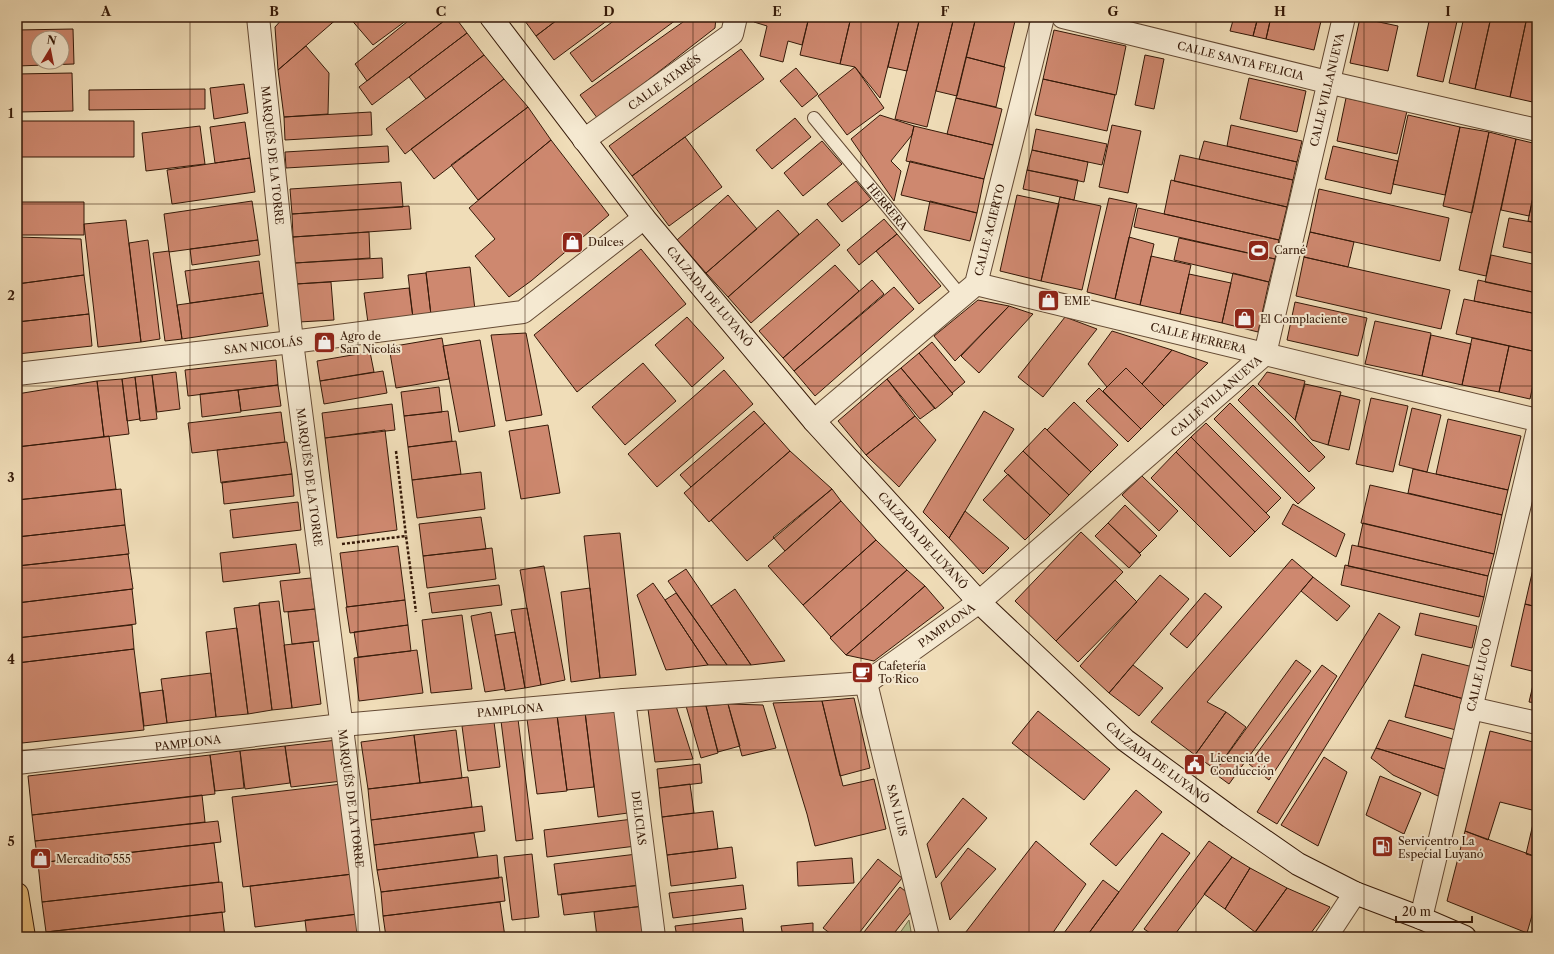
<svg xmlns="http://www.w3.org/2000/svg" width="1554" height="954" viewBox="0 0 1554 954" font-family="'Libre Caslon Text',serif">
<style>
.green{fill:#b7c291;stroke:#766e4c}
.building{fill:#ce886f;stroke:#351908;fill-rule:evenodd}
.lines{fill:none;stroke-linecap:round;stroke-linejoin:round}
.service-casing{stroke:#644a34;stroke-width:14}
.minor-casing{stroke:#644a34;stroke-width:24}
.tertiary-casing{stroke:#644a34;stroke-width:24}
.secondary-casing{stroke:#351908;stroke-width:24}
.primary-casing{stroke:#351908;stroke-width:24}
.path{stroke:#351908;stroke-width:2.5;stroke-dasharray:3 2;stroke-linecap:butt}
.service{stroke:#f5e9d1;stroke-width:12}
.minor{stroke:#f5e9d1;stroke-width:22}
.tertiary{stroke:#f5e9d1;stroke-width:22}
.secondary{stroke:#f5e9d1;stroke-width:22}
.primary{stroke:#e8be7c;stroke-width:22}
.grid{fill:none;stroke:#351908;stroke-width:1;stroke-opacity:0.55}
.labels{text-anchor:middle;dominant-baseline:central;stroke-width:4;stroke-linejoin:round;paint-order:stroke}
.street-label{font-size:11px;fill:#351908;stroke:#f5e9d1}
.poi-label{font-size:11px;fill:#351908;stroke:#f5e9d1;text-anchor:start}
.neatline{fill:none;stroke:#351908;stroke-width:1.5}
.grid-label{font-size:13px;text-anchor:middle;font-weight:bold;fill:#351908}
</style>
<rect width="100%" height="100%" fill="#f0ddb8"/>
<filter id="stains"><feTurbulence type="fractalNoise" baseFrequency=".005" numOctaves="4"/><feColorMatrix values="0 0 0 0 .2 0 0 0 0 .09 0 0 0 0 .02 0 0 0 .5 -.17"/></filter>
<radialGradient id="worn" r=".72"><stop offset=".6" stop-color="#630" stop-opacity="0"/><stop offset="1" stop-color="#630" stop-opacity=".3"/></radialGradient>
<path class="green" d="M909,920l3,17h-15z"/>
<path class="building" d="M272,17h6l-5,5z
M284,17h55l-61,53 -3,-43z
M349,17h62l-38,28z
M413,17h36l-82,64 -12,-17z
M449,17h6l12,16 -95,72 -13,-18z
M522,17h39l-25,19z
M561,17h51l-58,43 -18,-24z
M619,17h61l-88,65 -22,-29z
M690,17h26l-1,11 -117,91 -18,-24z
M755,17h54l-7,28 -14,-4 -5,21 -23,-6 7,-30 -13,-4z
M809,17h42l-11,47 -40,-9z
M851,17h49l-20,81 -25,-31 -15,-3z
M900,17h20l-13,54 -19,-4z
M920,17h34l-27,110 -32,-8z
M954,17h22l-19,79 -21,-5z
M976,17h40l-12,50 -38,-10z
M1234,17h24l-5,19 -23,-5z
M1258,17h13l-5,22 -13,-3z
M1271,17h51l-8,33 -48,-11z
M1382,17h16l-1,3z
M1430,17h28l-15,65 -26,-6z
M1464,17h27l-16,72 -26,-6z
M1491,17h36l-17,80 -35,-8z
M1527,17h10v86l-27,-6z
M1360,18l38,8 -10,45 -38,-8z
M73,29l1,35 -57,2v-36zM38,38h24v24h-24z
M1054,30l72,16 -10,49 -73,-16z
M467,33l17,22 -58,44 -17,-22z
M306,46l23,27 -1,41 -44,3 -6,-47z
M741,49l23,30 -132,97 -23,-30z
M484,55l20,24 -99,75 -19,-25z
M1145,55l19,4 -10,50 -19,-4z
M966,57l39,10 -9,40 -40,-9z
M855,67l29,41 -37,27 -29,-39z
M796,68l22,26 -16,13 -22,-26z
M72,73l1,38 -56,1v-38z
M1249,78l57,13 -9,41 -57,-13z
M504,79l24,28 -94,72 -23,-30z
M1043,79l72,16 -8,36 -72,-16z
M244,84l4,29 -34,6 -4,-31z
M205,89v20l-116,1v-20z
M956,98l46,11 -9,36 -46,-11z
M1346,98l61,13 -10,43 -60,-13z
M528,107l23,33 -73,60 -27,-35z
M371,112l1,23 -87,5 -1,-23z
M880,115l34,11 -2,9 -21,26 10,10 -7,30 -43,-62z
M1408,115l52,12 -15,68 -52,-11z
M795,118l16,19 -39,32 -16,-19z
M17,121h117v36h-117z
M245,122l5,36 -35,5 -5,-36z
M1112,125l29,6 -13,62 -29,-6z
M1231,125l71,16 -5,21 -70,-16z
M200,126l5,38 -59,7 -4,-38z
M914,126l79,19 -9,34 -78,-18z
M1460,127l29,5 -17,81 -29,-7z
M1036,129l71,15 -5,21 -70,-15z
M1489,132l27,7 -30,137 -27,-6z
M685,137l37,50 -53,39 -37,-50z
M1516,139l21,5v34l-8,38 -28,-6z
M551,140l58,75 -78,66 -22,16 -34,-41 20,-17 -26,-31z
M822,141l20,23 -39,32 -19,-23z
M1204,141l93,21 -4,18 -94,-21z
M388,146l1,16 -103,6 -1,-16z
M1333,146l65,15 -7,33 -66,-15z
M1032,150l56,12 -4,20 -57,-12z
M1180,155l113,25 -6,27 -113,-26z
M250,158l5,34 -83,12 -5,-34z
M910,161l74,18 -7,34 -76,-18z
M1027,170l51,10 -4,20 -51,-11z
M1537,178v45l-9,-2z
M1171,180l116,27 -8,33 -115,-26z
M856,181l15,18 -29,23 -15,-18z
M401,182l2,25 -111,7 -2,-25z
M1319,189l130,29 -9,43 -130,-29z
M728,195l29,34 -51,44 -29,-33z
M1017,195l42,9 -18,77 -41,-10z
M1060,197l41,9 -19,84 -41,-9z
M1109,198l28,6 -22,95 -28,-7z
M252,201l6,39 -89,12 -5,-38z
M930,201l47,12 -7,28 -46,-11z
M17,202h67v33h-67z
M409,206l2,23 -118,8 -1,-23z
M1138,208l141,32 -4,19 -141,-32z
M778,210l21,24 -71,63 -22,-24z
M1509,218l28,5v31l-34,-7z
M817,219l23,26 -89,78 -23,-26z
M884,219l13,15 -38,31 -12,-15z
M126,220l15,122 -43,5 -14,-123z
M369,232l1,26 -75,5 -2,-26z
M1310,232l44,10 -6,25 -44,-10z
M897,234l44,52 -22,18 -43,-53z
M17,237l64,2 3,36 -67,9z
M1129,237l25,7 -14,61 -25,-6z
M1179,238l96,21 -6,23 -95,-22z
M148,240l12,99 -19,3 -12,-99z
M258,240l2,15 -68,10 -2,-16z
M641,249l45,55 -109,88 -43,-57z
M169,251l13,88 -17,2 -12,-88z
M1491,255l46,10v28l-52,-11z
M1151,256l40,9 -11,49 -40,-9z
M1304,257l146,33 -9,39 -145,-33z
M382,258l1,20 -87,6 -1,-21z
M259,261l4,32 -73,10 -5,-32z
M835,265l24,26 -76,67 -24,-27z
M470,267l5,43 -44,5 -5,-43z
M426,273l5,42 -18,3 -5,-43z
M1233,273l36,9 -11,50 -36,-9z
M1189,274l42,9 -9,40 -42,-9z
M84,275l5,39 -72,8v-38z
M872,280l12,14 -90,77 -11,-13z
M1478,280l59,13v21l-63,-13z
M331,282l3,38 -35,2 -3,-38z
M894,287l20,22 -99,87 -21,-25z
M409,288l4,30 -45,5 -4,-30z
M263,293l5,33 -86,13 -5,-34z
M1464,299l73,15v38l-81,-18z
M978,300l31,6 -54,55 -21,-25z
M1295,302l72,16 -9,38 -71,-16z
M1009,306l24,8 -54,59 -18,-17z
M89,314l3,32 -75,8v-32z
M687,317l37,41 -32,29 -37,-42z
M1065,317l32,12 -54,68 -25,-20z
M1375,321l56,12 -9,43 -57,-12z
M1112,331l60,19 -30,34 -16,-16 -19,19 -19,-23z
M526,333l16,82 -36,6 -15,-86z
M1431,335l40,9 -9,41 -40,-9z
M442,338l7,41 -53,9 -7,-41z
M1472,338l37,8 -10,46 -37,-7z
M480,340l15,86 -36,6 -16,-86z
M932,342l33,40 -13,11 -33,-40z
M1509,346l28,6v14l-7,33 -31,-7z
M1172,350l36,13 -44,43 -22,-22z
M370,352l4,20 -54,9 -3,-20z
M919,353l34,41 -18,15 -34,-41z
M276,360l2,25 -90,11 -3,-26z
M643,363l33,38 -51,44 -33,-38z
M901,368l34,40 -15,11 -33,-40z
M1126,368l38,38 -23,23 -38,-38z
M724,370l29,34 -96,83 -29,-33z
M383,371l4,22 -63,11 -4,-23z
M176,372l4,37 -23,3 -5,-37z
M1267,372l38,9 -10,39 -37,-36z
M152,375l5,44 -17,2 -5,-44z
M135,377l5,42 -13,2 -5,-42z
M122,379l7,55 -25,3 -7,-56z
M887,379l28,37 -49,39 -28,-34z
M97,381l7,56 -87,10v-53z
M1305,384l36,8 -13,53 -16,-5 -17,-20z
M278,385l3,21 -40,5 -3,-21z
M1253,385l72,72 -16,15 -71,-72z
M439,387l3,25 -38,4 -3,-24z
M1099,388l42,41 -13,13 -42,-41z
M238,390l3,22 -39,5 -2,-23z
M1340,395l20,5 -11,50 -21,-5z
M1371,398l37,8 -15,66 -37,-8z
M1074,402l44,43 -27,27 -44,-42z
M1230,403l85,85 -17,16 -84,-85z
M392,404l3,26 -70,8 -3,-25z
M1412,408l29,7 -14,57 -28,-7z
M448,411l4,30 -44,6 -4,-31z
M754,411l11,12 -74,64 -11,-12z
M984,411l30,18 -65,109 -26,-26z
M281,412l4,30 -93,11 -4,-30z
M915,416l21,24 -37,47 -33,-32z
M1448,419l73,17 -13,54 -72,-16z
M765,423l25,28 -81,71 -25,-29z
M1206,423l75,75 -15,15 -75,-76z
M548,425l12,68 -39,6 -12,-68z
M1045,428l46,44 -22,23 -46,-44z
M385,430l12,100 -60,8 -12,-100z
M109,436l7,53 -99,11v-53z
M1191,437l79,80 -15,15 -79,-80z
M456,441l5,33 -49,6 -4,-33z
M287,442l5,32 -71,9 -4,-33z
M790,451l42,38 -85,72 -36,-41z
M1023,451l46,44 -19,20 -46,-44z
M1176,452l79,80 -25,25 -79,-79z
M1413,469l95,21 -6,25 -94,-22z
M481,472l4,37 -68,9 -5,-38z
M292,474l2,22 -70,8 -2,-22z
M1008,474l42,41 -25,25 -42,-40z
M1142,476l36,35 -19,20 -37,-36z
M1370,485l132,30 -8,39 -133,-31z
M121,489l4,36 -108,12v-37z
M832,489l9,12 -56,50 -12,-14z
M841,501l35,39 -73,65 -35,-39z
M298,502l3,28 -68,8 -3,-28z
M1293,504l52,30 -9,23 -54,-33z
M1125,505l32,31 -17,17 -32,-30z
M965,511l44,37 -26,26 -34,-36z
M481,517l5,32 -63,7 -4,-32z
M1108,523l33,32 -12,13 -34,-32z
M1363,523l131,31 -6,22 -130,-30z
M125,525l4,29 -112,12v-29z
M1081,532l42,40 -67,69 -41,-40z
M620,533l16,142 -36,3 -16,-142z
M876,540l31,30 -76,67 -28,-32z
M296,544l4,29 -77,9 -3,-29z
M1352,545l136,31 -4,21 -136,-31z
M398,546l7,54 -58,7 -7,-54z
M492,548l4,31 -69,9 -4,-32z
M1537,553v17l-4,-1z
M128,554l5,35 -116,14v-37z
M1292,559l21,18 -106,125 19,10 -31,43 -44,-33z
M1345,565l139,32 -5,20 -138,-32z
M544,566l21,114 -24,5 -21,-115z
M686,569l25,37 40,59h-24l-59,-84z
M1533,569l4,1v37l-12,-3z
M907,570l18,16 -79,69 -16,-17z
M1160,575l29,24 -80,94 -29,-27z
M1313,577l37,29 -13,15 -36,-30z
M311,578l4,31 -31,3 -4,-31z
M1115,580l22,22 -59,60 -22,-21z
M653,583l12,17 43,65 -42,5 -29,-75z
M499,585l3,20 -70,8 -3,-20z
M925,586l19,22 -70,53 -28,-6z
M590,588l10,90 -29,4 -10,-90z
M132,589l4,35 -119,14v-35z
M735,589l50,72 -34,4 -40,-59z
M676,593l51,72h-19l-43,-65z
M1205,593l17,14 -35,41 -17,-14z
M405,600l3,25 -58,8 -4,-26z
M279,601l13,107 -20,2 -13,-107z
M1525,604l12,3 -1,65 -25,-6z
M259,605l13,105 -24,4 -14,-106z
M527,608l14,77 -16,3 -14,-78z
M315,609l4,32 -27,3 -4,-32z
M491,612l14,77 -20,3 -14,-76z
M1379,613l21,14 -123,197 -20,-12z
M1420,613l57,13 -5,22 -57,-13z
M462,615l10,74 -41,4 -9,-73z
M132,625l2,24 -117,14v-25z
M408,625l3,26 -53,6 -4,-25z
M237,628l11,86 -32,3 -10,-85z
M515,632l10,56 -20,3 -10,-56z
M313,642l8,62 -29,4 -8,-63z
M134,649l10,81 -122,13 -5,-39v-41z
M417,650l6,43 -64,8 -5,-43z
M1422,654l51,13 -9,32 -50,-14z
M1296,660l15,11 -82,113 -15,-11z
M1133,665l30,23 -24,28 -30,-23z
M1322,665l15,11 -68,104 -20,-16z
M1537,668v35l-8,-1z
M211,673l5,44 -49,6 -6,-44z
M1414,685l50,14 -8,31 -51,-13z
M163,690l4,33 -23,3 -4,-33z
M854,698l16,70 -30,8 -18,-75z
M822,701l21,85 31,-7 12,50 -71,17 -8,-32 -34,-111z
M728,704l12,42 -22,6 -12,-46z
M728,704l35,1 13,43 -34,8z
M676,706l17,53 -38,3 -7,-53z
M686,706h20l12,47 -17,5z
M615,708l13,105 -30,4 -13,-105z
M1038,711l72,58 -26,31 -72,-57z
M585,712l9,75 -27,3 -10,-75z
M1226,712l20,15 -30,43 -21,-15z
M557,715l10,76 -30,3 -10,-75z
M518,719l15,120 -17,2 -15,-120z
M1389,720l64,19 -8,30 -69,-21z
M494,722l6,45 -32,4 -6,-45z
M456,730l6,48 -42,5 -6,-48z
M1490,731l47,12v114l-11,-3 10,-43 -36,-9 -12,38 -23,-9z
M414,735l6,48 -52,6 -7,-47z
M337,740l5,41 -51,6 -6,-41z
M285,746l5,37 -45,6 -5,-38z
M1376,748l69,21 -7,27 -45,-21 -22,-17z
M240,751l4,37 -29,3 -5,-36z
M210,755l5,39 -183,21 -4,-39z
M1324,757l23,15 -29,74 -37,-21z
M700,764l2,19 -43,5 -2,-19z
M1380,776l41,17 -17,41 -38,-19z
M468,777l4,30 -101,13 -3,-31z
M342,784l11,90 -110,13 -11,-90z
M690,784l4,29 -32,4 -3,-29z
M1136,790l26,22 -46,54 -26,-22z
M202,795l3,27 -170,19 -3,-26z
M963,798l24,20 -51,60 -9,-34z
M482,806l3,25 -111,14 -3,-25z
M713,811l5,38 -51,6 -5,-38z
M633,819l3,27 -89,11 -3,-27z
M218,821l3,21 -183,21 -3,-22z
M1465,831l72,26v41l-10,35 -80,-32z
M474,833l4,24 -101,13 -3,-25z
M1162,833l28,20 -62,84h-42z
M1036,841l50,43 -36,53h-88z
M1209,841l23,16 -59,80h-17l-12,-8z
M214,843l5,39 -177,20 -4,-39z
M732,847l4,31 -65,8 -4,-31z
M968,848l28,21 -46,51 -9,-37z
M532,854l7,63 -27,3 -8,-63z
M637,854l4,31 -83,10 -4,-31z
M497,855l2,23 -118,14 -4,-22z
M1232,857l18,11 -25,41 -21,-15z
M852,858l2,25 -56,3 -1,-24z
M878,859l24,19 -46,59h-21l-12,-9z
M1250,868l37,20 -32,44 -30,-23z
M353,874l5,40 -103,13 -5,-41z
M502,877l3,24 -122,15 -2,-24z
M1103,880l16,12 -33,45h-25z
M222,882l3,30 -179,20 -4,-30z
M641,885l3,21 -80,9 -3,-21z
M743,885l3,24 -73,9 -4,-25z
M900,887l19,15 -28,35h-31z
M1287,888l43,19 -22,30h-51l-3,-3z
M500,902l5,35h-119l-3,-21z
M644,906l4,31h-51l-3,-25z
M222,912l3,25h-178l-1,-5z
M358,914l3,23h-54l-2,-17z
M1537,916v21h-6z
M742,918l2,19h-67l-2,-11z
M813,923v14h-30l-2,-11z
M1396,933l9,4h-12z"/>
<g class="lines">
<defs>
<g id="service">
<path id="s1" d="M814,118l147,178"/>
</g>
<g id="minor">
<path id="s2" d="M258,17l34,325 77,595"/>
<path id="s3" d="M1063,17l264,65 210,48"/>
<path id="s4" d="M584,140l148,-106 4,-17"/>
<path id="s5" d="M976,284l561,136"/>
<path id="s6" d="M17,374l275,-32 231,-30 121,-94"/>
<path id="s7" d="M814,421l162,-137 67,-267"/>
<path id="s8" d="M866,683l62,254"/>
<path id="s9" d="M624,700l30,237"/>
<path d="M1471,708l66,15"/>
<path id="s10" d="M17,763l325,-38 282,-25 242,-17 113,-81"/>
<path id="s11" d="M1421,918l116,-485"/>
<path d="M1326,937l29,-44"/>
</g>
<g id="tertiary">
<path id="s12" d="M979,602l286,-248 79,-337"/>
</g>
<g id="secondary">
<path id="s13" d="M491,17l153,201 170,203 165,181 146,138 105,77 68,47 57,29 66,25 44,19"/>
</g>
<path id="primary" d="M17,894l7,43"/>
</defs>
<use href="#service" class="service-casing"/>
<use href="#minor" class="minor-casing"/>
<use href="#tertiary" class="tertiary-casing"/>
<use href="#secondary" class="secondary-casing"/>
<use href="#primary" class="primary-casing"/>
<path class="path" d="M396,451l10,85
M342,544l64,-8 10,76"/>
<use href="#service" class="service"/>
<use href="#minor" class="minor"/>
<use href="#tertiary" class="tertiary"/>
<use href="#secondary" class="secondary"/>
<use href="#primary" class="primary"/>
</g>
<path class="grid" d="M190,17v920M358,17v920M525,17v920M693,17v920M861,17v920M1029,17v920M1196,17v920M1364,17v920M17,204h1520M17,386h1520M17,568h1520M17,750h1520"/>
<defs>
<symbol id="shop-square" viewBox="-11 -11 22 22"><rect x="-9" y="-9" width="18" height="18" rx="4" fill="#8f2418" stroke="#f5e9d1"/><path d="M-5-2.5h2.3a2.7 3.5 0 0 1 5.4 0H5L5.5 6h-11ZM-1.5-2.5h3a1.5 2.3 0 0 0-3 0Z" fill="#fff"/></symbol>
<symbol id="stadium-square" viewBox="-11 -11 22 22"><rect x="-9" y="-9" width="18" height="18" rx="4" fill="#8f2418" stroke="#f5e9d1"/><path d="M0-5a6.5 5 0 1 0 0 10a6.5 5 0 1 0 0-10ZM-3.5-1.8h7v3.6h-7Z" fill="#fff"/></symbol>
<symbol id="cafe-square" viewBox="-11 -11 22 22"><rect x="-9" y="-9" width="18" height="18" rx="4" fill="#8f2418" stroke="#f5e9d1"/><path d="M-5.5-4.5H6V0H3Q3 3.5 0 3.5H-2.5Q-5.5 3.5-5.5 0ZM3-3.2v2h1.7v-2ZM-6 4.5H4V6H-6Z" fill="#fff"/></symbol>
<symbol id="civic-square" viewBox="-11 -11 22 22"><rect x="-9" y="-9" width="18" height="18" rx="4" fill="#8f2418" stroke="#f5e9d1"/><path d="M-.6-6.5H3V-4.5H.6V-3L4-1V1h2V6H-6V1h2V-1L-.6-3ZM-1.2 2.5V6h2.4V2.5Z" fill="#fff"/></symbol>
<symbol id="fuel-square" viewBox="-11 -11 22 22"><rect x="-9" y="-9" width="18" height="18" rx="4" fill="#8f2418" stroke="#f5e9d1"/><path d="M-5.5-6h7V0h2V4h1.3V-2.5L3-4.5l.8-.8L6-3V5H2.5V1h-1V6h-7ZM-4.2-4.7v3.2H.2V-4.7Z" fill="#fff"/></symbol>
</defs>
<g fill-rule="evenodd">
<use href="#shop-square" x="560" y="230" width="25" height="25"/>
<use href="#stadium-square" x="1246" y="238" width="25" height="25"/>
<use href="#shop-square" x="1036" y="288" width="25" height="25"/>
<use href="#shop-square" x="1232" y="306" width="25" height="25"/>
<use href="#shop-square" x="312" y="330" width="25" height="25"/>
<use href="#cafe-square" x="850" y="660" width="25" height="25"/>
<use href="#civic-square" x="1182" y="752" width="25" height="25"/>
<use href="#fuel-square" x="1370" y="834" width="25" height="25"/>
<use href="#shop-square" x="28" y="846" width="25" height="25"/>
</g>
<g class="labels">
<g class="street-label">
<text stroke="none"><textPath href="#s3" startOffset="183">CALLE SANTA FELICIA</textPath></text>
<text stroke="none"><textPath href="#s4" startOffset="99">CALLE ATARÉS</textPath></text>
<text stroke="none"><textPath href="#s12" startOffset="650">CALLE VILLANUEVA</textPath></text>
<text stroke="none"><textPath href="#s2" startOffset="139">MARQUÉS DE LA TORRE</textPath></text>
<text stroke="none"><textPath href="#s1" startOffset="115">HERRERA</textPath></text>
<text stroke="none"><textPath href="#s7" startOffset="268">CALLE ACIERTO</textPath></text>
<text stroke="none"><textPath href="#s13" startOffset="355">CALZADA DE LUYANÓ</textPath></text>
<text stroke="none"><textPath href="#s5" startOffset="229">CALLE HERRERA</textPath></text>
<text stroke="none"><textPath href="#s6" startOffset="248">SAN NICOLÁS</textPath></text>
<text stroke="none"><textPath href="#s12" startOffset="314">CALLE VILLANUEVA</textPath></text>
<text stroke="none"><textPath href="#s2" startOffset="463">MARQUÉS DE LA TORRE</textPath></text>
<text stroke="none"><textPath href="#s13" startOffset="679">CALZADA DE LUYANÓ</textPath></text>
<text stroke="none"><textPath href="#s10" startOffset="952">PAMPLONA</textPath></text>
<text stroke="none"><textPath href="#s11" startOffset="250">CALLE LUCO</textPath></text>
<text stroke="none"><textPath href="#s10" startOffset="496">PAMPLONA</textPath></text>
<text stroke="none"><textPath href="#s10" startOffset="172">PAMPLONA</textPath></text>
<text stroke="none"><textPath href="#s13" startOffset="1003">CALZADA DE LUYANÓ</textPath></text>
<text stroke="none"><textPath href="#s2" startOffset="787">MARQUÉS DE LA TORRE</textPath></text>
<text stroke="none"><textPath href="#s8" startOffset="131">SAN LUIS</textPath></text>
<text stroke="none"><textPath href="#s9" startOffset="119">DELICIAS</textPath></text>
</g>
<g class="poi-label">
<text x="588" y="242">Dulces</text>
<text x="1274" y="250">Carné</text>
<text x="1064" y="301">EME</text>
<text x="1260" y="319">El Complaciente</text>
<text x="340" y="336">Agro de<tspan x="340" dy="13">San Nicolás</tspan></text>
<text x="878" y="666">Cafetería<tspan x="878" dy="13">To Rico</tspan></text>
<text x="1210" y="758">Licencia de<tspan x="1210" dy="13">Conducción</tspan></text>
<text x="1398" y="841">Servicentro La<tspan x="1398" dy="13">Especial Luyanó</tspan></text>
<text x="56" y="859">Mercadito 555</text>
</g>
</g>
<rect width="1554" height="954" fill="none" stroke="#f0ddb8" stroke-width="44"/>
<g transform="translate(50 50) rotate(10)"><circle r="19" fill="#f5e9d1" stroke="#a89681"/>
<path d="M0-3L7 15L0 10L-7 15Z" fill="#8f2418"/>
<text y="-6" font-size="11" font-weight="bold" text-anchor="middle" fill="#351908">N</text>
</g>
<path d="M1396 916v6h76v-6" fill="none" stroke="#351908" stroke-width="2"/>
<text x="1402" y="916" font-size="12" fill="#351908" stroke="#f5e9d1" stroke-width="3" paint-order="stroke">20 m</text>
<rect x="22" y="22" width="1510" height="910" class="neatline"/>
<g class="grid-label">
<text x="106" y="16">A</text>
<text x="274" y="16">B</text>
<text x="441" y="16">C</text>
<text x="609" y="16">D</text>
<text x="777" y="16">E</text>
<text x="945" y="16">F</text>
<text x="1113" y="16">G</text>
<text x="1280" y="16">H</text>
<text x="1448" y="16">I</text>
<text x="11" y="118">1</text>
<text x="11" y="300">2</text>
<text x="11" y="482">3</text>
<text x="11" y="664">4</text>
<text x="11" y="846">5</text>
</g>
<rect width="100%" height="100%" filter="url(#stains)"/>
<rect width="100%" height="100%" fill="url(#worn)"/>
</svg>
